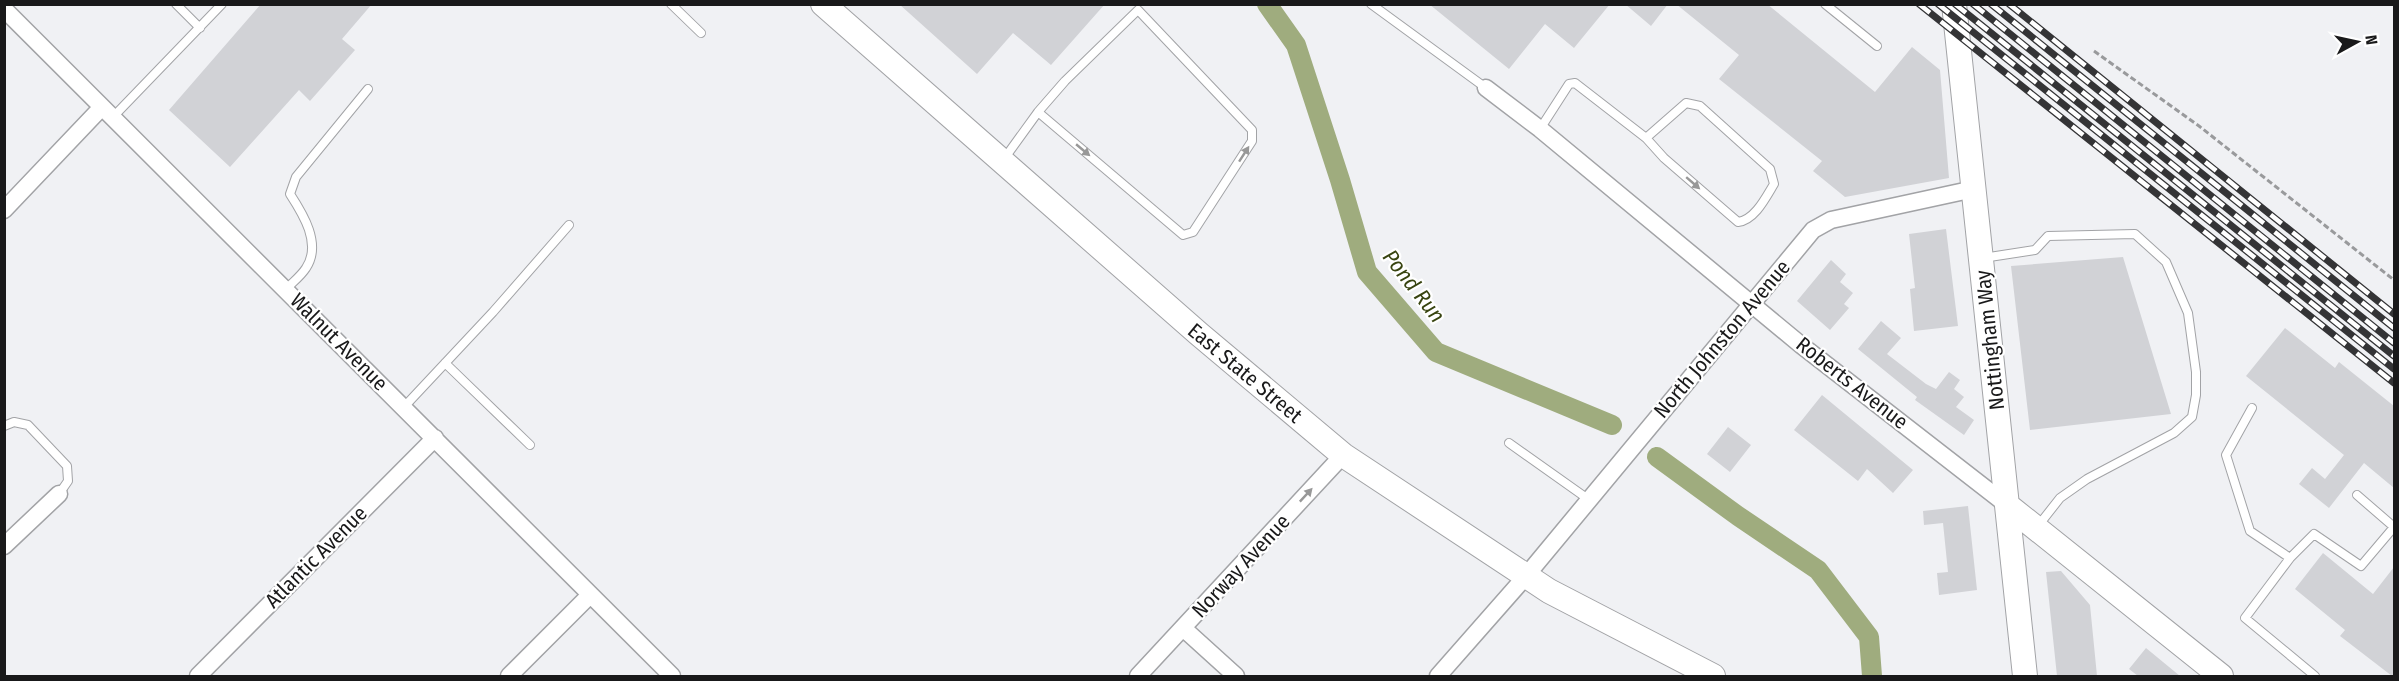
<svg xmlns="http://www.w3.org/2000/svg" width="2399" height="681" viewBox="0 0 2399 681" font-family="'Fira Sans Condensed',sans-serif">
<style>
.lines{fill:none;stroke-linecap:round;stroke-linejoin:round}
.canal{stroke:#9fac7e;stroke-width:20}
.building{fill:#d1d2d6}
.lane-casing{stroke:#a2a3a6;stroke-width:10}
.street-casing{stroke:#a2a3a6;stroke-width:19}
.secondary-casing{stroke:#a2a3a6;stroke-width:26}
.path{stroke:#999a9c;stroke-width:3;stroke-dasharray:6 3;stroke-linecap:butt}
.lane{stroke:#fff;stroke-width:8}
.street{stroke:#fff;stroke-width:16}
.secondary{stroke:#fff;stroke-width:24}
.rail-casing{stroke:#343436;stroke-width:7}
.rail{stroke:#fff;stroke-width:4.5;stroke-dasharray:14;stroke-linecap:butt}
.oneway{fill:#989898}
.labels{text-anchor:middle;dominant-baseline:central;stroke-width:4.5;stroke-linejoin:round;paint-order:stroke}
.street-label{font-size:21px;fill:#19191a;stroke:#fff}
.water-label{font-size:22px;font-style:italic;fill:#384410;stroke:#fff}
</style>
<rect width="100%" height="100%" fill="#f0f1f4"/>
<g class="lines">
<path class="canal" d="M1267,4l29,41 44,135 27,92 69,80 176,73
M1657,457l81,59 80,54 51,67 3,39"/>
</g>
<path class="building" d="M261,4h111l-30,35 13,11 -45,51 -11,-11 -69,77 -61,-57z
M899,4h206l-54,61 -38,-32 -36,41z
M1429,4h181l-36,44 -29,-24 -36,45z
M1625,4h43l-17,22z
M1676,4h91l108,88 37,-45 28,23 9,108 -104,19 -32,-26 9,-10 -103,-82 20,-24z
M1946,229l12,97 -44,5 -4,-42 5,-1 -6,-54z
M2123,257l48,157 -141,16 -19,-164z
M1831,260l15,14 -6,8 13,11 -9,11 5,4 -19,22 -33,-29z
M1881,321l20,17 -14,16 39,30 10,5 13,-17 11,8 -6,9 10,8 -8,10 18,13 -10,15 -49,-35 2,-3 -59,-48z
M2285,328l50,40 4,-6 55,44v82l-30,-25 -35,45 -30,-24 13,-16 13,11 19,-24 -98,-79z
M1822,395l91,75 -20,23 -26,-24 -9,12 -64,-51z
M1728,427l23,18 -21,27 -23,-18z
M1968,506l9,84 -38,5 -2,-22 11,-1 -5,-49 -19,2 -1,-14z
M2323,553l50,41 21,-27v109h-2l-52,-40 5,-6 -50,-41z
M2061,571l29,34 7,71h-40l-11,-104z
M2146,648l34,28h-42l-9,-7z"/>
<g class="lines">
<defs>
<path id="lane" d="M176,4l24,24
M671,4l30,29
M1371,4l115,84
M1825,4l52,42
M113,117l109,-113
M1540,129l29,-45 6,-1 71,55 18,20 74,64c17,-2 28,-25 36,-38l-4,-15 -70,-63 -14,-3 -40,35
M1004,159l34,-47 27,-31 73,-71 114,120v11l-59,91 -10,3 -145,-123
M1983,258l52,-8 13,-14 87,-2 31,28 22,51 8,59v23l-4,22 -18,16 -87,46 -27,19 -22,28
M286,289c7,-7 15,-13 20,-21 16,-24 -3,-54 -16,-74l6,-17 72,-88
M445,363l85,82
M404,407l89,-95 76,-87
M2252,408l-26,47 24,76 40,27 -45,60 70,58
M4,426l10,-4 14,3 39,41 1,15 -9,13
M1509,443l79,56
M2290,558l24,-24 47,32 33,-39 -37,-32"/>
<path id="street" d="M4,9l668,667
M1486,88l54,41 261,216 206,160
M4,210l98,-103
M4,546l55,-52
M1183,628l53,48
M198,676l237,-238
M509,676l81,-81
M1138,676l205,-221
M1438,676l88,-100 287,-346 18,-10 143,-31"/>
<path id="secondary" d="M823,4l376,330 144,121 206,136 164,85
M1954,4l71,672
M2007,505l214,171"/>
</defs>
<use href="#lane" class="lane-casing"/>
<use href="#street" class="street-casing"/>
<use href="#secondary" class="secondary-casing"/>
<path class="path" d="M2094,51l105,75 195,154"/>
<use href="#lane" class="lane"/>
<use href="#street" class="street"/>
<use href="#secondary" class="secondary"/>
<defs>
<path id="rail" d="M1919,4l475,379
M1938,4l456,365
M1955,4l439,352
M1973,4l421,339
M1991,4l403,324
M2009,4l385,310"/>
</defs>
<use href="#rail" class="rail-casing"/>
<use href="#rail" class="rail"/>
</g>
<defs><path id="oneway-solid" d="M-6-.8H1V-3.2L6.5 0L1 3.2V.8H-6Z" transform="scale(1.5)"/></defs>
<g class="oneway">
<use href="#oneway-solid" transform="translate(1083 150) rotate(40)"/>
<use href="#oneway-solid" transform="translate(1244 154) rotate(-57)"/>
<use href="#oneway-solid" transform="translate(1693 183) rotate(41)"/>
<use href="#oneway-solid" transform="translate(1306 495) rotate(-47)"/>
</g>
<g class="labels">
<g class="street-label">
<text transform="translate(1722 339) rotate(-50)">North Johnston Avenue</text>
<text transform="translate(1990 340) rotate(-96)">Nottingham Way</text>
<text transform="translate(339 342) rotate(45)">Walnut Avenue</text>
<text transform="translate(1245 373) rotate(40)">East State Street</text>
<text transform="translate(1852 383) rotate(38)">Roberts Avenue</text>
<text transform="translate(316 557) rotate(-45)">Atlantic Avenue</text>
<text transform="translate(1241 566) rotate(-47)">Norway Avenue</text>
</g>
<g class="water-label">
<text transform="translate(1414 286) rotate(52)">Pond Run</text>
</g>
</g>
<rect width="2399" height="681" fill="none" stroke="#19191a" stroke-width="12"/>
<g transform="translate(2357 42) rotate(82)" stroke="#ffffff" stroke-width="4.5" paint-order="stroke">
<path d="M0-4.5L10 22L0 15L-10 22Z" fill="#19191a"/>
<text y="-9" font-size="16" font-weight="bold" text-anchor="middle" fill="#19191a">N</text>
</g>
</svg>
